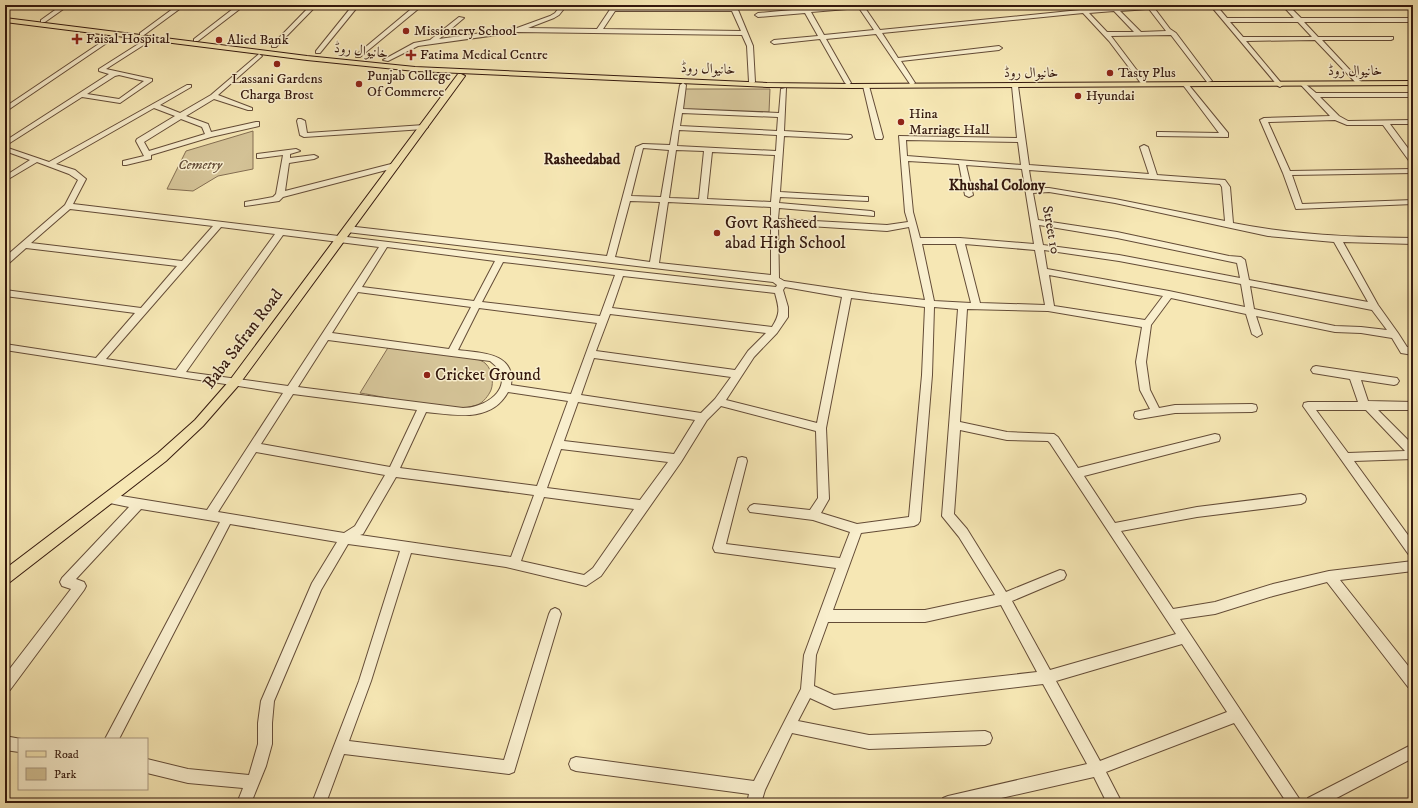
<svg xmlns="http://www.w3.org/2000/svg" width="1418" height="808" viewBox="0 0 1418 808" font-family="'IM FELL DW Pica',Amiri,serif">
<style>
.green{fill:#d5c498;stroke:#846e52}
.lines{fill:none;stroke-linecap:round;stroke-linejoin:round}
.minor-casing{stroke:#644c37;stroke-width:2}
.major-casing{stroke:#34180d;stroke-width:2}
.minor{fill:#f9efce;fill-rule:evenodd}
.major{fill:#f6e7b4;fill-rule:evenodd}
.poi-dot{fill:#8f2418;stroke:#f9efce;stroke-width:1.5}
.labels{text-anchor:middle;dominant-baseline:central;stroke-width:3;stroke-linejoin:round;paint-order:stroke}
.far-poi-label{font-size:14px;fill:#34180d;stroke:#f9efce;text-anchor:start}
.far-street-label{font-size:14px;fill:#34180d;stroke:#f9efce}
.far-park-label{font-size:14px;font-style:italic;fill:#644c37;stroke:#f9efce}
.far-neighbourhood-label{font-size:15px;font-weight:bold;fill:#34180d;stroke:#f9efce}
.poi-label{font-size:17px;fill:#34180d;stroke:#f9efce;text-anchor:start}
.street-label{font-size:17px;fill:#34180d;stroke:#f9efce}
</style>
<rect width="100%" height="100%" fill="#f6e7b4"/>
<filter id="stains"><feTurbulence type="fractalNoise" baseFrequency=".005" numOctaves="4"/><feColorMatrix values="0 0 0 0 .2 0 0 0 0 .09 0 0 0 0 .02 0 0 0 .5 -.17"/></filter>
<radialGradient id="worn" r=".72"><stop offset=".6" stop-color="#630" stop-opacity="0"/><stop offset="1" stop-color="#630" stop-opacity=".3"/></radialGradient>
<path class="green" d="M685,89h85l-1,23 -88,-2z
M253,131v38l-35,7 -25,15 -26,-2 19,-38z
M389,346c17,2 88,7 97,18 6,6 8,18 5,26 -2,5 -8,13 -14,15 -24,9 -90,-8 -117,-12z"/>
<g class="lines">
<defs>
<path id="minor" d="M62,5h7l-24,17h-4v-2z
M178,5h7l-41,30h-4v-2z
M238,5h7l-47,36h-4v-2z
M311,5h6l-41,42h-4v-2z
M353,5h6l-39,48h-4v-2z
M416,5h7l-63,52h-4v-2z
M561,5h6l-8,10 -5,3 -26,10 69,1 16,-24h6l-1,2h113l-1,-2h6l17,41 2,36 -3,2 -3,-2 -2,-36 -5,-11 -224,-3 -100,14 -30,15 -5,-1 31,-17 16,-3 29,-23 5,1 -25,21 78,-11 33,-12 5,-3zM615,11h117l9,20 -138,-2z
M802,5h4l3,4 54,-4 17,25 200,-20 -1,-2 3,-2 4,3 24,-1v-3h4l3,2 74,-2 -3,2 -33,2 15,20 6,4 36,48 -5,1 -36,-47 -60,1 37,49 -5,1 -34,-45 -26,-28 -201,20 16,25 101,-12 3,2 -3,2 -98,11 14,22 -3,2 -2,-1 -34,-50 -50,5 25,44 -3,2 -3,-2 -25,-44 -46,5 -3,-2 3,-2 44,-4 -13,-23 -47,4 -3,-2 3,-2 45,-4zM859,8l15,22 -50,5 -13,-23zM1149,9l17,22 -25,1 -21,-21zM1114,11l20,21h-27l-18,-19z
M1210,5h6l11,13h67l-12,-13h6l13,13h112v4h-109l14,15h75v2l-2,1h-69l40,43v2h-4l-43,-45 -69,1 36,43 1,1 -3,2 -2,-1zM1230,22h68l14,15h-69z
M115,33l5,1 -115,78v-5z
M151,36l2,1v2l-47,30 46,10v2l-32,22 -38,-6 -77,49v-5l104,-67 -10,-3v-2zM119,75l25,6 -25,18 -32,-5 28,-18z
M259,54l3,2 -1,1 -43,38 34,13v2h-4l-34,-11 -28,17 22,8 3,8 45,-10h3v4l-48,11 -60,18v4l-25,6h-3v-4l21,-5 -8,-15 1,-2 38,-23 -21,-8 -98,56 19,6 11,9 -13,25 547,66 156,17 1,-2 -4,-3 -426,-50 -4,-3 4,-3 260,30 29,-109 7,-3 27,1 10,-60 3,-2 3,2 -3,24 96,4 2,-24 5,-1 -2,43 67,4 1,2 -4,2 -64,-3 -4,56 85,5h3v4l-88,-4 -1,6 92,8 3,1v4l-95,-8 -1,11 109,6 21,-3 -3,-10 -6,-76 118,2 -5,-52 3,-2 3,2 11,79 120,9 -9,-27 4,-2 4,2 9,28 68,5 5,7 3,36c60,12 119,14 180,15v6l-70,-2 35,63 20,28 9,14h6v8l-12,-2 -9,-15 -31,-5 -26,-1 -79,-16 6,18 -5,3 -5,-3 -6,-20 -75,-16 -20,27 -5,37 4,28 9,18 16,-3 77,-1 4,1 1,3 -1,3 -4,1 -77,1 -36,6 -4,-1 -1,-3 1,-3 15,-3 -10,-19 -4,-28 6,-35 -94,-16 -81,-2 -7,113 47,10 47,2 4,3 20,31 137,-34 4,1 1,3 -1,3 -4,1 -131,34 31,47 82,-16 104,-13 4,2 1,3 -1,3 -4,2 -104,13 -76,14 52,78 42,-7 58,-18 56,-13 84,-10v10l-73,9 73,92v16l-5,-1 -81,-105 -54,14 -58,18 -35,5 122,184h-15l-53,-80 -128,49 16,31h-15l-13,-26 -115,26h-38l2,-5 5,-2 139,-32 -44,-80 -209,25 -24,-11 -12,23 71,14 116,-4 5,2 2,5 -2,5 -5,2 -116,4 -77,-16 -27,57 -4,13h-14l2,-9 -173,-23 -5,-2 -2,-5 2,-5 5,-2 178,24 47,-92 3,-34 32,-87 -121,-16 -2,-4 25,-90 4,-1 4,1 1,3 -21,83 114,14 10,-26 -37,-12 -63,-8 -2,-3 2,-3 4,-2 56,6 8,-12 -2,-67 -95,-25 -14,14 -26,42 -80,114 -15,10 -80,-19 -95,-14 -40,128 -22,60 155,19 45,-146 2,-4 4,-2 4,2 2,4 -47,158 -5,2 -165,-20 -18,49h-14l47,-122 41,-130 -52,-7 -27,46 -47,111 -2,22v21l-6,22 -15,37h-14l6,-15 -55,-5 -41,-10v-14l41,10 61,6 9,-31v-21l3,-22 51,-118 25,-41 -107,-18 -111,215h-14l115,-217 -79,-13 -65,70 8,3 2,4 -2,4 -74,100 -5,1v-16l66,-86 -9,-3 -2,-4 2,-4 67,-71 -24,-5 -1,-3 1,-3 4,-2 98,16 76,-117 -278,-43v-6l91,14 39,-45 -130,-17v-6l136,18 36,-42 -151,-18 -18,16 -3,1v-8l60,-52 13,-25 -9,-6 -32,-12 -32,19v-5l25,-16 -25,-9v-4l44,15 138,-77h4v2l-31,18 20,8 31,-18zM682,113l96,4 -1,14 -97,-5zM181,119l21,8 3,7 -56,17 -5,-9zM679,130l98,5 -1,16 -99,-5zM906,140l112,2 3,23 -114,-9zM643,148l26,2 -8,47 -30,-1zM676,150l28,1 -5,48 -30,-1zM712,152l63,3 -4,47 -64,-3zM908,161l51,3 6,31 4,2 4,-2 -7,-30 56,4 12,75 -74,-6h-40l-7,-26zM1029,170l191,14 2,3 3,34 -110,-22 -66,-11h-17zM1049,192l66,11 153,33 66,6 34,60 -119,-22 -4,-20 -4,-3 -12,-1 -112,-24 -79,-12 -5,-27zM630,201l30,1 -10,60 -35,-5zM668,202l103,5v68l-112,-12zM70,209l143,17 -31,35 -151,-18zM778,224l109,7 22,-4 16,73 -53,-6 -88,-13 -5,-3zM1039,225l78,13 120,25 3,15 -121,-23 -76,-10zM221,227l54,7 -99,136 -70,-11zM283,235l96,12 -91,139 -102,-14zM922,244h34l15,59 -37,-2zM965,244l70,6 10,55 -65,-2zM387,247l108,14 -21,40 -112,-14zM1044,250l75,11 122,23 4,23 -76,-16 -122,-22zM503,262l112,13 -15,41 -118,-14zM1049,275l114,21 -18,24 -91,-14zM623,276l152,17c4,15 6,20 -3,34l-160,-19zM1250,286l122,24 15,20 -26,-3 -26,-1 -81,-17zM785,287l57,10 -25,126 -91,-23 28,-43 23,-24 11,-16v-10l-5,-17zM358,292l113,15 -22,42 -117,-16zM851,298l74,9 -3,68 -13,142 -52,7 -36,-11 8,-14 -3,-71zM934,307l24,2 -16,207 17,21 36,58 -70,15h-92l28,-77 53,-7 4,-2 2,-3 12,-146zM479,308l118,15 -26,71 -60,-9c5,-33 -31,-32 -53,-35zM610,314l156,19 -18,18 -13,19 -139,-19zM328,340l162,21c29,22 -1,47 -27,47l-165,-21zM594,358l137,19 -16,22 -14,14 -120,-18zM508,392l60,9 -31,85 -137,-18 26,-56c29,3 65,11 82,-20zM293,394l124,16 -27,57 -129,-23zM578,402l117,18 -21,34 -110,-13zM960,430l47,10 41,1 2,2 126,191 -126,36 -38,-69 52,-22 2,-4 -2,-4 -4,-1 -54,22 -39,-63 -13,-15zM561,449l107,13 -28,38 -93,-12zM256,452l129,23 -30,51 -11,7 -126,-21zM396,477l138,18 -23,62 -151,-22 3,-1zM544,497l90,12 -41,59 -9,7 -63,-14zM1001,605l36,67 -203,23 -20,-9 2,-31 12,-33h97zM1182,644l45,68 -127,49 -44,-80z
M1303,82l13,11h97v4h-93l19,19 9,5 65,-1v4h-23l23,31v7h-3l-27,-37h-36l-12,-5 -67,2 22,49 123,-2v4l-121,2 10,29 111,-4v4l-117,5 -13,-36 -23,-53 4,-2 66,-2 -29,-31v-2z
M1186,83l2,1 40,49v4l-71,-1v-4h3l59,1 -36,-48z
M866,84l3,2 14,51 -1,2h-6l-1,-2 -12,-51z
M298,119h3l4,2 2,12 117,-8 4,2 -4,2 -120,8 -4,-2 -3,-14z
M296,149l4,2 -10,3v4l24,-3 4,2 -4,2 -25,4 -4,28 110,-28 4,2 -1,2 -115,30 -4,4 -34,5v-4l28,-5 3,-3 7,-39 -23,3h-3v-4z
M1316,366l81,12 2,3 -2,3 -3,1 -33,-5 7,21 45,1v8h-35l35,35v14l-59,2 59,81v14l-4,-1 -106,-149 1,-3 4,-1h50l-8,-23 -37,-6 -2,-3 2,-3zM1316,410h50l39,41 -57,2z
M5,736l16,3h-2v13l-14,-2z
M1413,744v14l-86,45h-21l2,-5z"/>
<path id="major" d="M5,18l302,38 108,11 352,16 85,1 561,-3v4l-561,3 -85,-1 -352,-16 -108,-11 -302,-38z
M458,74h3l4,2 -227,310 -35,40 -37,35 -156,121 -5,2v-15l153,-116 37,-33 35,-40z"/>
</defs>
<use href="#minor" class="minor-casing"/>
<use href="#major" class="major-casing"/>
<use href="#minor" class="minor"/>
<use href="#major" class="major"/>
</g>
<g class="poi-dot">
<circle cx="406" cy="31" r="4"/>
<path d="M75 33h4v4h4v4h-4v4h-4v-4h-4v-4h4z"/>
<circle cx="219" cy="40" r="4"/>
<path d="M409 49h4v4h4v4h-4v4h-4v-4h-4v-4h4z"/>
<circle cx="277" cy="64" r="4"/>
<circle cx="1110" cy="73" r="4"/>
<circle cx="359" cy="84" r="4"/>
<circle cx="1078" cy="96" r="4"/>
<circle cx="901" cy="122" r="4"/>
<circle cx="717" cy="233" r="4"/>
<circle cx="427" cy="375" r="4"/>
</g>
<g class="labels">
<g class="far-poi-label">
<text x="414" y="31">Missionery School</text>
<text x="86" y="39">Faisal Hospital</text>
<text x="227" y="40">Alied Bank</text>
<text x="420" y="55">Fatima Medical Centre</text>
<text x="1118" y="73">Tasty Plus</text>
<text x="367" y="76">Punjab College<tspan x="367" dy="16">Of Commerce</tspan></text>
<text x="277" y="79" text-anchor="middle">Lassani Gardens<tspan x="277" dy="16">Charga Brost</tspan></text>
<text x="1086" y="96">Hyundai</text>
<text x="909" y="114">Hina<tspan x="909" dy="16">Marriage Hall</tspan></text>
</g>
<g class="far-street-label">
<text transform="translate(361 51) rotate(6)">خانیوال روڈ</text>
<text transform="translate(708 69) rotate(2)">خانیوال روڈ</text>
<text x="1355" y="71">خانیوال روڈ</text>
<text x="1031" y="73">خانیوال روڈ</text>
<text transform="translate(1051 230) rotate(80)">Street 10</text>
</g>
<g class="far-park-label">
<text x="200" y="165">Cemetry</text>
</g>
<g class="far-neighbourhood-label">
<text x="582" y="159">Rasheedabad</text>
<text x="997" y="185">Khushal Colony</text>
</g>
<g class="poi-label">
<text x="725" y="223">Govt Rasheed<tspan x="725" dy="20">abad High School</tspan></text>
<text x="435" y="375">Cricket Ground</text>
</g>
<g class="street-label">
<text transform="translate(243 339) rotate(-53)">Baba Safran Road</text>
</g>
</g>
<rect width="1418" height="808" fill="none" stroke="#f6e7b4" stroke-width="20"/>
<rect x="6" y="6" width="1406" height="796" fill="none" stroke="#34180d" stroke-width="2"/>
<rect x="10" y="10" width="1398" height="788" fill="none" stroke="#34180d"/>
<rect x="18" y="738" width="130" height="52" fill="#f9efce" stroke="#aa9981"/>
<rect x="26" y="751" width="20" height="6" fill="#f6e7b4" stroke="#aa9981"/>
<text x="54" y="758" font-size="12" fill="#34180d">Road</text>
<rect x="26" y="768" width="20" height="12" fill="#d5c498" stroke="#aa9981"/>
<text x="54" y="778" font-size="12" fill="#34180d">Park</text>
<rect width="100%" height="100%" filter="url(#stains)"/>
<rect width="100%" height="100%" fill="url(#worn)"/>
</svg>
